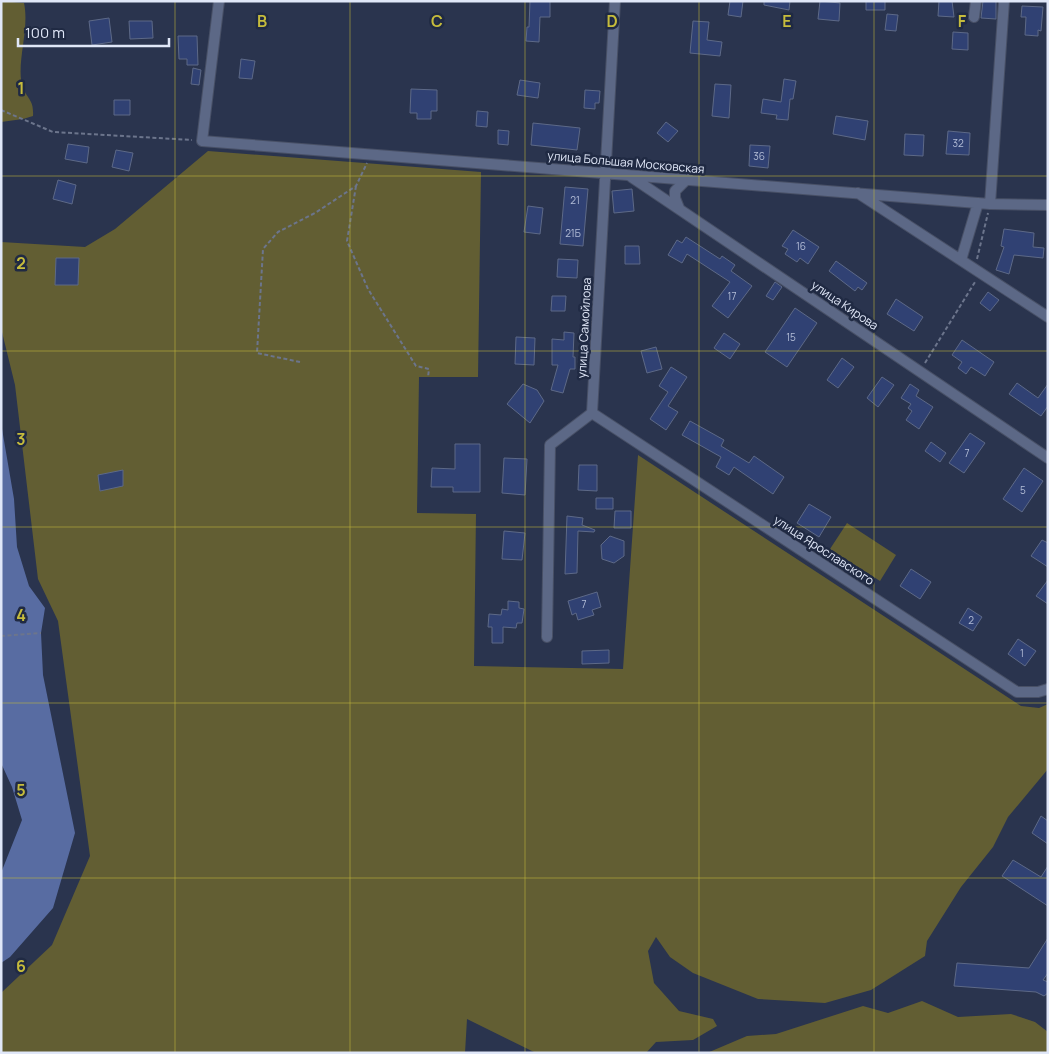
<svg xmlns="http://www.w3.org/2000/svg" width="1049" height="1054" viewBox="0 0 1049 1054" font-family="Manrope,sans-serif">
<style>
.green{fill:#625e33}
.water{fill:#586ca2}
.building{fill:#304173;stroke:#5d6987}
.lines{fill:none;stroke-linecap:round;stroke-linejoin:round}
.minor-casing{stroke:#485066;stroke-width:12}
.path{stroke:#6c758c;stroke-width:2;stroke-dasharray:4 2.5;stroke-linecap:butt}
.minor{stroke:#5c6886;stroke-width:10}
.grid{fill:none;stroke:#c6bc3c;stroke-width:1;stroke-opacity:0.55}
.labels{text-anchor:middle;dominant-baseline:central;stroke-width:5;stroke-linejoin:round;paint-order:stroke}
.number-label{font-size:10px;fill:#b4bed7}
.street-label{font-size:12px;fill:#e0e7f8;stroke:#202a43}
.grid-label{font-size:16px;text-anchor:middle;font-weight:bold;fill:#c6bc3c;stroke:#202a43;stroke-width:5;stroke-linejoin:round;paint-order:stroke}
</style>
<rect width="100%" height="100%" fill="#2a344e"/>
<path class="green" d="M1,1l23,2c6,27 -9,63 -1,85 5,12 11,12 10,28l-10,3 -22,3z
M208,151l273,21 -3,205h-59l-2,136 59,1 -2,152 149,3 15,-214 383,251 18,2 9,-4v65l-40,48 -15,30 -32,40 -34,54 -2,15 -54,34 -46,13 -67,-4 -65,-26 -23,-16 -14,-20 -8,14 6,32 25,28 34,8 4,7 -24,14 -37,2 -10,11h-110l-69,-34 -2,34h-464v-60l51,-48 38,-89 -32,-235 -20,-42 -23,-194 -14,-57v-86l84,5 30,-18z
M847,523l49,32 -16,26 -50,-32z
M922,1001l36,16 53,-3 24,8 13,10v21h-341l40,-17 29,-2 87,-28 25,7z"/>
<path class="water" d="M1,423l13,76 3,48 12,39 16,22 -4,25 2,42 32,158 -22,75 -43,49 -9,6v-90l21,-53 -10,-33 -11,-24z"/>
<path class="building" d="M530,1h20v16h-10l-1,25 -13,-1 1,-14h2z
M730,1h13l-2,16 -13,-2z
M764,1h26l-1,9 -25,-5z
M820,1l20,2 -1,18 -21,-2z
M866,1h19v9h-19z
M939,1h13l2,16 -16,-1z
M983,1h13v18l-15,-1z
M1022,6l21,1 -2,24 -3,-1v6l-13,-1 1,-18h-5z
M887,14l11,1 -2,16 -11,-1z
M109,18l3,24 -20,3 -3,-24z
M129,21h23l1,17 -23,1z
M693,21l16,1 -2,18 15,2 -2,14 -30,-3z
M953,32l15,1v17l-16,-1z
M178,36h19l1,29h-11v-6h-8z
M241,59l14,2 -3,18 -13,-1z
M193,68l8,2 -2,15 -8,-1z
M784,79l12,2 -3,18h-3l-2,21 -12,-1 1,-4 -16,-2 2,-14 18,3z
M520,80l20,3 -2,15 -21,-3z
M715,84l16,1 -2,33 -17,-2z
M411,89l26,1v21h-6v8h-14v-6h-7z
M585,90l15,1 -1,12h-4v6l-11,-1z
M114,100h16v15h-16z
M477,111l11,1 -1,15 -11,-1z
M836,116l32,5 -3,19 -32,-6z
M666,122l12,9 -10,11 -11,-9z
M533,123l47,5 -3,22 -46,-5z
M498,130l11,1 -1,14 -10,-1z
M948,131l22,2 -1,22 -23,-1z
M905,134l19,1 -1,21 -19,-1z
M68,144l21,3 -2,16 -22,-4z
M750,145l20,1 -2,22 -19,-2z
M116,150l17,3 -4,18 -17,-4z
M58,180l18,5 -4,19 -19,-5z
M565,187l23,2 -5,57 -23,-2z
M632,189l2,22 -20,2 -2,-22z
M528,206l15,2 -3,26 -16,-2z
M1004,229l30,4 -1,14 11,1 -1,10 -29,-3 -5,19 -13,-4 8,-23 -3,-1z
M793,230l26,17 -11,17 -8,-6 -3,4 -12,-8 3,-5 -6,-3z
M686,237l34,22 2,-3 13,9 -4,6 21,15 -24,32 -16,-12 18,-24 -43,-28 -5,9 -14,-8 9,-15 5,3z
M625,246h14l1,18h-15z
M56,258h23l-1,27h-23z
M558,259l20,1 -1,18 -20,-1z
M836,261l31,22 -5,7 -4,-3 -3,4 -26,-20z
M775,282l7,5 -9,13 -7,-4z
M988,292l11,8 -9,11 -10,-8z
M552,296h14l-1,15h-14z
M896,299l27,18 -9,14 -27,-17z
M795,308l22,15 -30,44 -22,-15z
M564,332l10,1 -1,24h2v12h-5l-7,24 -12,-3 7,-25h-6v-26l12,1z
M724,333l16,11 -10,15 -16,-11z
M516,337l19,1 -1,27 -19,-1z
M962,340l32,22 -9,14 -14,-9 -5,7 -8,-6 4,-6 -10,-7z
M656,347l6,22 -15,4 -6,-22z
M842,358l12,9 -16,21 -11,-8z
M671,367l16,10 -19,29 10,6 -12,18 -16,-11 18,-27 -9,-6z
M882,377l12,8 -16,22 -11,-9z
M1017,383l21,15 10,-14v22l-7,10 -32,-22z
M523,384l14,6 7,11 -14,22 -23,-19z
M910,384l9,6 -3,6 17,11 -14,22 -13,-9 6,-9 -4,-3 3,-4 -10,-6z
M690,421l34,19 -3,6 28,17 5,-7 30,21 -11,17 -39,-27 -5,8 -13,-8 5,-10 -39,-22z
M970,433l15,10 -21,30 -15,-10z
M931,442l15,11 -6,9 -15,-11z
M455,444h25v48h-27v-5h-22l1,-19 23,1z
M504,458l23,1 -2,36 -23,-2z
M579,465h18v26l-19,-1z
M1024,468l19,13 -21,31 -19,-13z
M123,470v16l-23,5 -2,-16z
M596,498h17v11h-17z
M809,504l22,13 -12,20 -22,-14z
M615,511h16v17h-17z
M567,516l16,2 -1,7 13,5 -1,2 -16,-1 -1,42 -12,1z
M504,531l21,2 -3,27 -20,-1z
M610,536l14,5v15l-10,7 -12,-4 -1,-14z
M1042,540l6,3v24l-17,-11z
M911,569l20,13 -11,17 -20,-13z
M1048,580v24l-12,-8z
M597,592l4,15 -9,3 2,5 -16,5 -2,-7 -4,2 -4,-14z
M508,601l11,1v6l5,1 -2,14h-5l-1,5 -13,-1v16h-11v-16h-4l1,-13 12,1 1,-6 6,1z
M968,608l14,9 -9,14 -14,-8z
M1018,639l18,12 -11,15 -17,-12z
M609,650v13l-27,1v-13z
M1041,816l7,5v23l-16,-11z
M1013,860l28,17 7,-11v40l-46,-30z
M1048,938v35l-5,7 5,2v11l-4,3 -8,-4 -82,-6 3,-23 72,5z"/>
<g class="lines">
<defs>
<path id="minor" d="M219,1l-17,140 788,63 58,1
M974,17l2,-16
M630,176l418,282
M858,193l190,124
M990,204l14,-203
M679,208l-4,-10v-7l12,-12
M961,260l17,-57
M592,413l425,279h21l10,-3
M547,637l3,-192 42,-32 23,-412"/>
</defs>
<use href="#minor" class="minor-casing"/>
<path class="path" d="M1,110l52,22 139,8
M356,186l-9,55 21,48 48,77 13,3 -1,8
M977,259l11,-46
M300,362l-43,-9 6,-104 15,-17 37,-19 41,-27 11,-23
M925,363l50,-81
M1,636l40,-3"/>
<use href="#minor" class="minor"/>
</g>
<path class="grid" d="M175,1v1052M350,1v1052M525,1v1052M699,1v1052M874,1v1052M1,176h1047M1,351h1047M1,527h1047M1,703h1047M1,878h1047"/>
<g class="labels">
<g class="number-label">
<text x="958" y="143">32</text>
<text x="759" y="156">36</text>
<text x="575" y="200">21</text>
<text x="573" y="233">21Б</text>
<text x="801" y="246">16</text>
<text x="732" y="296">17</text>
<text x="791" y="337">15</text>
<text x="967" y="453">7</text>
<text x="1023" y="490">5</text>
<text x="584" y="604">7</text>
<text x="971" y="620">2</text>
<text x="1022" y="653">1</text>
</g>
<g class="street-label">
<text transform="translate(626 162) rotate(5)">улица Большая Московская</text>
<text transform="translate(845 305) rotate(34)">улица Кирова</text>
<text transform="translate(584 328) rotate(-87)">улица Самойлова</text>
<text transform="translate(824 550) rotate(33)">улица Ярославского</text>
</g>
</g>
<g class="grid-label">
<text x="262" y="27">B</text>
<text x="437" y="27">C</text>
<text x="612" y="27">D</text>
<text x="787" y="27">E</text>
<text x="962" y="27">F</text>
<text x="21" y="94">1</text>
<text x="21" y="269">2</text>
<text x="21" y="445">3</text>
<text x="21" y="621">4</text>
<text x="21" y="796">5</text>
<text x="21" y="972">6</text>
</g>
<rect width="1049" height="1054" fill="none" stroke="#e0e7f8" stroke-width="5"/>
<path d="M18 38v8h151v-8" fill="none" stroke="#e0e7f8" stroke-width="2.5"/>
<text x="25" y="38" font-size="15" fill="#e0e7f8" stroke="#202a43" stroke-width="4" paint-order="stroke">100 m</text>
</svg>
